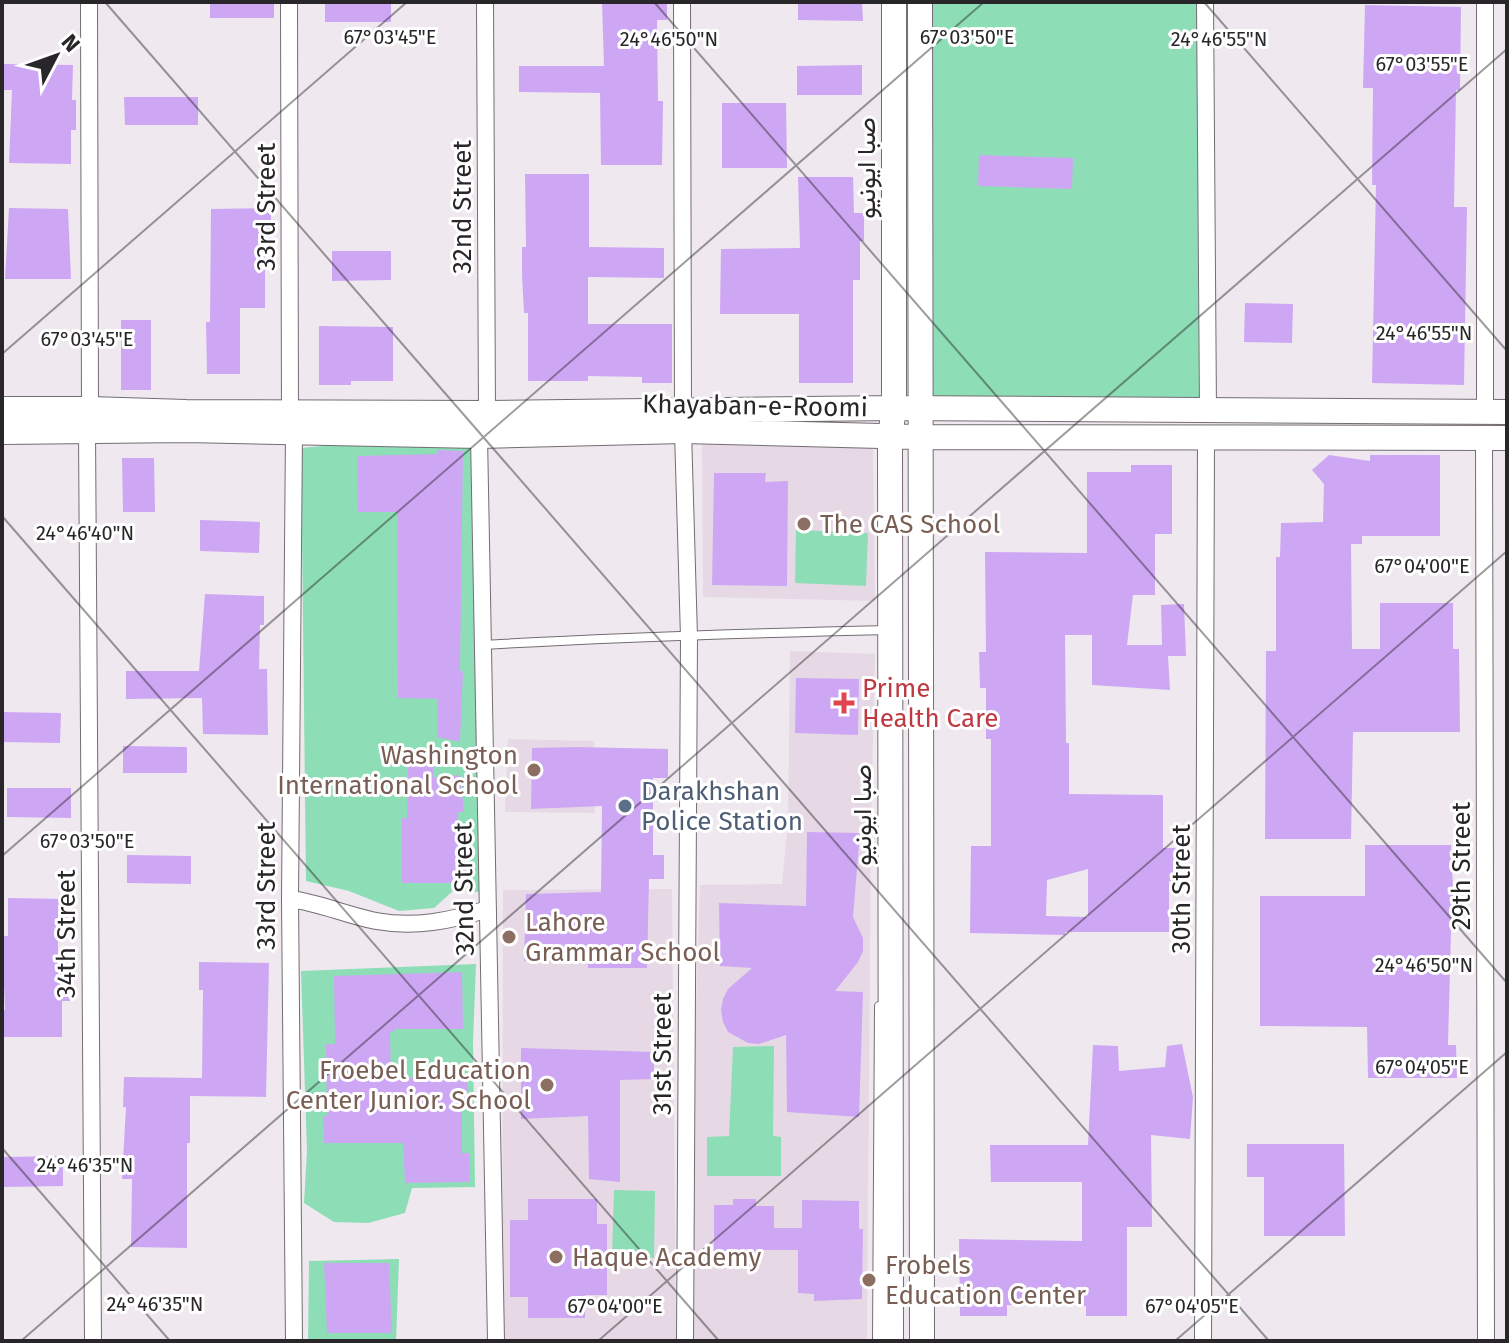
<svg xmlns="http://www.w3.org/2000/svg" width="1509" height="1343" viewBox="0 0 1509 1343" font-family="'Fira Sans',Vazirmatn,sans-serif">
<style>
.built{fill:#e6d9e5}
.green{fill:#8ddeb7}
.building{fill:#cea7f4;fill-rule:evenodd}
.lines{fill:none;stroke-linecap:round;stroke-linejoin:round}
.lane-casing{stroke:#746d73;stroke-width:10}
.street-casing{stroke:#746d73;stroke-width:18}
.secondary-casing{stroke:#746d73;stroke-width:26}
.lane{stroke:#fff;stroke-width:8}
.street{stroke:#fff;stroke-width:16}
.secondary{stroke:#fff;stroke-width:24}
.ticks{fill:none;stroke:#282628;stroke-width:2;stroke-opacity:0.45}
.education-dot{fill:#8d6e63;stroke:#fff;stroke-width:3}
.health-dot{fill:#e0444e;stroke:#fff;stroke-width:3}
.service-dot{fill:#5c6f8a;stroke:#fff;stroke-width:3}
.labels{text-anchor:middle;dominant-baseline:central;stroke-width:6;stroke-linejoin:round;paint-order:stroke}
.street-label{font-size:26px;fill:#282628;stroke:#fff}
.education-label{font-size:26px;fill:#785e54;stroke:#fff;text-anchor:start}
.health-label{font-size:26px;fill:#be3a42;stroke:#fff;text-anchor:start}
.service-label{font-size:26px;fill:#4e5e75;stroke:#fff;text-anchor:start}
.ticks-label{font-size:20px;text-anchor:middle;fill:#282628;stroke:#fff;stroke-width:6;stroke-linejoin:round;paint-order:stroke}
</style>
<rect width="100%" height="100%" fill="#efe8ef"/>
<path class="built" d="M702,443l171,1 2,157 -172,-4z
M790,651l85,3 -4,170 -4,517h-182l15,-456 82,-1 6,-63z
M508,739l86,2 1,72 -90,-1z
M672,889l4,452h-174l1,-451z"/>
<path class="green" d="M932,2h266l1,400h-270z
M355,443l117,1 8,448 -27,-1 -19,17 -35,3 -50,-20 -43,-10 -5,-433z
M796,530l72,3 -2,53 -71,-3z
M476,964l-3,79 2,144 -63,1 -7,25 -37,10 -34,-1 -30,-19 3,-52 -6,-180z
M774,1046l-1,90 8,1v39h-74v-39l22,-1 4,-89z
M614,1190l41,1 -1,67 -42,-1z
M399,1259l-3,82h-88l1,-80z"/>
<path class="building" d="M210,2h64v16h-64z
M325,2h66v20h-66z
M602,2h65v18h-10l1,81h5l-1,64h-61l-1,-72 -81,-1v-26h85z
M798,2h64l1,19 -65,-1z
M1365,5l96,2 -1,83h-4l-2,117h13l-3,178 -92,-2 4,-198h-4l1,-97h-10z
M3,64l70,1 -1,35h4v30h-5v34l-62,-1 3,-73h-9z
M862,65v30h-65v-29z
M124,97h74v28h-73z
M722,103h64l1,65h-65z
M979,155l94,3 -1,31 -94,-3z
M525,174h64v73l75,1v30l-76,-1v47h84v59h-30v-6l-54,-1v5h-60v-68h-4l-2,-38v-28h4z
M798,177h55l1,36h10v28h-4v39h-7v103h-54v-69h-79l1,-65 79,-1z
M9,208l59,1 3,70h-66z
M271,208v30h-6v70h-25v66h-33l-1,-52h4l1,-113z
M332,251h59v29l-59,1z
M1245,303l48,1 -1,39 -48,-1z
M121,320h30v70h-30z
M319,326l74,1v54h-42v4h-32z
M437,450l26,1 -3,220h3l-3,71 -23,-5v-38l-39,-1 -1,-186h-39l-1,-56 80,-2z
M1329,455l41,6v-6h70v81h-78v8h-11l1,105h28v-46h73v46h6l1,83h-107l-2,107h-86l1,-188h10v-94h4l1,-34 42,-1 1,-38 -12,-14z
M122,458h32l1,54h-32z
M1131,465h41v69h-17v61h-22l-6,50h35l-1,-40 23,-1 2,52h-18l2,34 -78,-5v-50h-27l1,108h3v51l94,1v53h13l1,33h-8v51h-104v3l-95,-2 1,-87h20v-107h-5v-51h-6l-1,-36h7l-1,-100 102,1v-81h44zM1088,869v48l-42,-1 1,-36z
M714,473h52l-1,9 23,-1 -1,105 -75,-1z
M200,520l60,2 -1,31 -59,-2z
M205,594l59,2v29h-4l-1,44h8l1,66 -65,-1 -1,-36 -76,1v-28h73z
M796,678l63,1 -1,56 -63,-2z
M2,712l59,1 -1,30 -58,-1z
M123,746l64,1v26h-64z
M577,747l91,2v29h-15v77h11v24h-15l-2,89h-59v-4l-64,-3 2,-67 75,-2 1,-86 -71,3 1,-61z
M408,751h28l-3,27 27,-3 4,37h-6l1,42h10v29h-67v-65h5z
M7,788h64v30l-64,-1z
M807,832l53,1 -7,84 10,21v13l-5,11 -23,29 28,1 -4,125 -72,-5 -1,-77 -27,9 -11,-1 -20,-11 -5,-10 -2,-12 2,-11 5,-10 24,-21 -32,-2 -1,-63 87,3z
M1365,845h86l4,86h-4l-3,114h8l1,33h-89l-1,-51 -107,-1v-130h105z
M127,855l64,1v28l-64,-1z
M8,898l59,1v29h-9v45h11l1,28h-8v36h-59v-27h2l-3,-74h6z
M199,962l70,1 -3,134 -76,-1v47h-3v105l-56,-1 1,-68h-10l4,-72h-3l1,-30 78,1 1,-88h-4z
M462,972l1,57h-69v3h-4l1,46 76,-1 1,30h-6v46h7l1,29 -65,1 -2,-40h-79l-1,-27h4l-1,-72h9l-1,-68z
M1182,1044l11,53 -3,42 -39,-4 1,92h-25v89h-41v-10l-79,-1v11h-47l-1,-77 123,2v-59h-91l-1,-37h98l5,-100 25,1 1,25 46,-4 2,-21z
M521,1048l133,4v27l-34,1v102l-31,-3 -1,-63 -67,3z
M1247,1144h97l1,92h-81v-59h-17z
M63,1156v30l-59,1v-30z
M528,1199h69v25h10v71h-22v23h-57v-21h-18v-77h18z
M733,1199h23v7h18v22h28v-28l57,1v28h4l-1,70 -48,2v-7l-16,-1v-43h-41v17h-32v-16h-11v-46h19z
M324,1263h65l3,70h-65z"/>
<g class="lines">
<defs>
<path id="lane" d="M483,645c135,-8 271,-12 406,-15
M877,1341l2,-335"/>
<path id="street" d="M89,2l1,407
M289,2l1,410
M485,2l2,411
M682,2l1,407
M1205,2l3,409
M1485,412v-410
M87,430l6,911
M683,431l6,206 -4,704
M479,436l17,905
M1484,438l2,903
M290,899c31,4 55,16 86,22 39,7 74,0 112,-12
M294,1341l-4,-442 4,-467
M1203,1341l3,-904"/>
<path id="secondary" d="M920,2l2,1339
M2,409h88l96,3 301,1 407,-5 613,4
M2,432l185,-2 292,6 204,-5 237,6 587,1
M891,1341l-1,-904 4,-29v-406"/>
</defs>
<use href="#lane" class="lane-casing"/>
<use href="#street" class="street-casing"/>
<use href="#secondary" class="secondary-casing"/>
<use href="#lane" class="lane"/>
<use href="#street" class="street"/>
<use href="#secondary" class="secondary"/>
</g>
<path class="ticks" d="M105,2l1164,1339M654,2l853,981M1204,2l303,349M2,354l405,-352M2,516l717,825M2,856l982,-854M2,1148l168,193M21,1341l1486,-1292M598,1341l909,-790M1175,1341l332,-289"/>
<g class="education-dot">
<circle cx="804" cy="524" r="8"/>
<circle cx="534" cy="770" r="8"/>
<circle cx="509" cy="937" r="8"/>
<circle cx="547" cy="1085" r="8"/>
<circle cx="556" cy="1257" r="8"/>
<circle cx="869" cy="1280" r="8"/>
</g>
<path class="health-dot" d="M840 691h8v8h8v8h-8v8h-8v-8h-8v-8h8z"/>
<circle class="service-dot" cx="625" cy="806" r="8"/>
<g class="labels">
<g class="street-label">
<text transform="translate(866 168) rotate(-90)">صبا ایونیو</text>
<text transform="translate(266 207) rotate(-90)">33rd Street</text>
<text transform="translate(462 207) rotate(-90)">32nd Street</text>
<text transform="translate(755 406) rotate(1)">Khayaban-e-Roomi</text>
<text transform="translate(862 815) rotate(-90)">صبا ایونیو</text>
<text transform="translate(1461 866) rotate(-90)">29th Street</text>
<text transform="translate(266 886) rotate(-90)">33rd Street</text>
<text transform="translate(464 889) rotate(-91)">32nd Street</text>
<text transform="translate(1181 889) rotate(-90)">30th Street</text>
<text transform="translate(66 934) rotate(-90)">34th Street</text>
<text transform="translate(662 1054) rotate(-90)">31st Street</text>
</g>
<g class="education-label">
<text x="820" y="524">The CAS School</text>
<text x="518" y="755" text-anchor="end">Washington<tspan x="518" dy="30">International School</tspan></text>
<text x="525" y="922">Lahore<tspan x="525" dy="30">Grammar School</tspan></text>
<text x="531" y="1070" text-anchor="end">Froebel Education<tspan x="531" dy="30">Center Junior. School</tspan></text>
<text x="572" y="1257">Haque Academy</text>
<text x="885" y="1265">Frobels<tspan x="885" dy="30">Education Center</tspan></text>
</g>
<g class="health-label">
<text x="862" y="688">Prime<tspan x="862" dy="30">Health Care</tspan></text>
</g>
<g class="service-label">
<text x="641" y="791">Darakhshan<tspan x="641" dy="30">Police Station</tspan></text>
</g>
</g>
<g class="ticks-label">
<text x="390" y="44">67°03'45"E</text>
<text x="967" y="44">67°03'50"E</text>
<text x="669" y="46">24°46'50"N</text>
<text x="1219" y="46">24°46'55"N</text>
<text x="1422" y="71">67°03'55"E</text>
<text x="1424" y="340">24°46'55"N</text>
<text x="87" y="346">67°03'45"E</text>
<text x="85" y="540">24°46'40"N</text>
<text x="1422" y="573">67°04'00"E</text>
<text x="87" y="848">67°03'50"E</text>
<text x="1424" y="972">24°46'50"N</text>
<text x="1422" y="1074">67°04'05"E</text>
<text x="85" y="1172">24°46'35"N</text>
<text x="155" y="1311">24°46'35"N</text>
<text x="615" y="1313">67°04'00"E</text>
<text x="1192" y="1313">67°04'05"E</text>
</g>
<rect width="1509" height="1343" fill="none" stroke="#282628" stroke-width="8"/>
<g transform="translate(56 56) rotate(49)" stroke="#ffffff" stroke-width="6" paint-order="stroke">
<path d="M0-6L14 30L0 20L-14 30Z" fill="#282628"/>
<text y="-12" font-size="22" font-weight="bold" text-anchor="middle" fill="#282628">N</text>
</g>
</svg>
